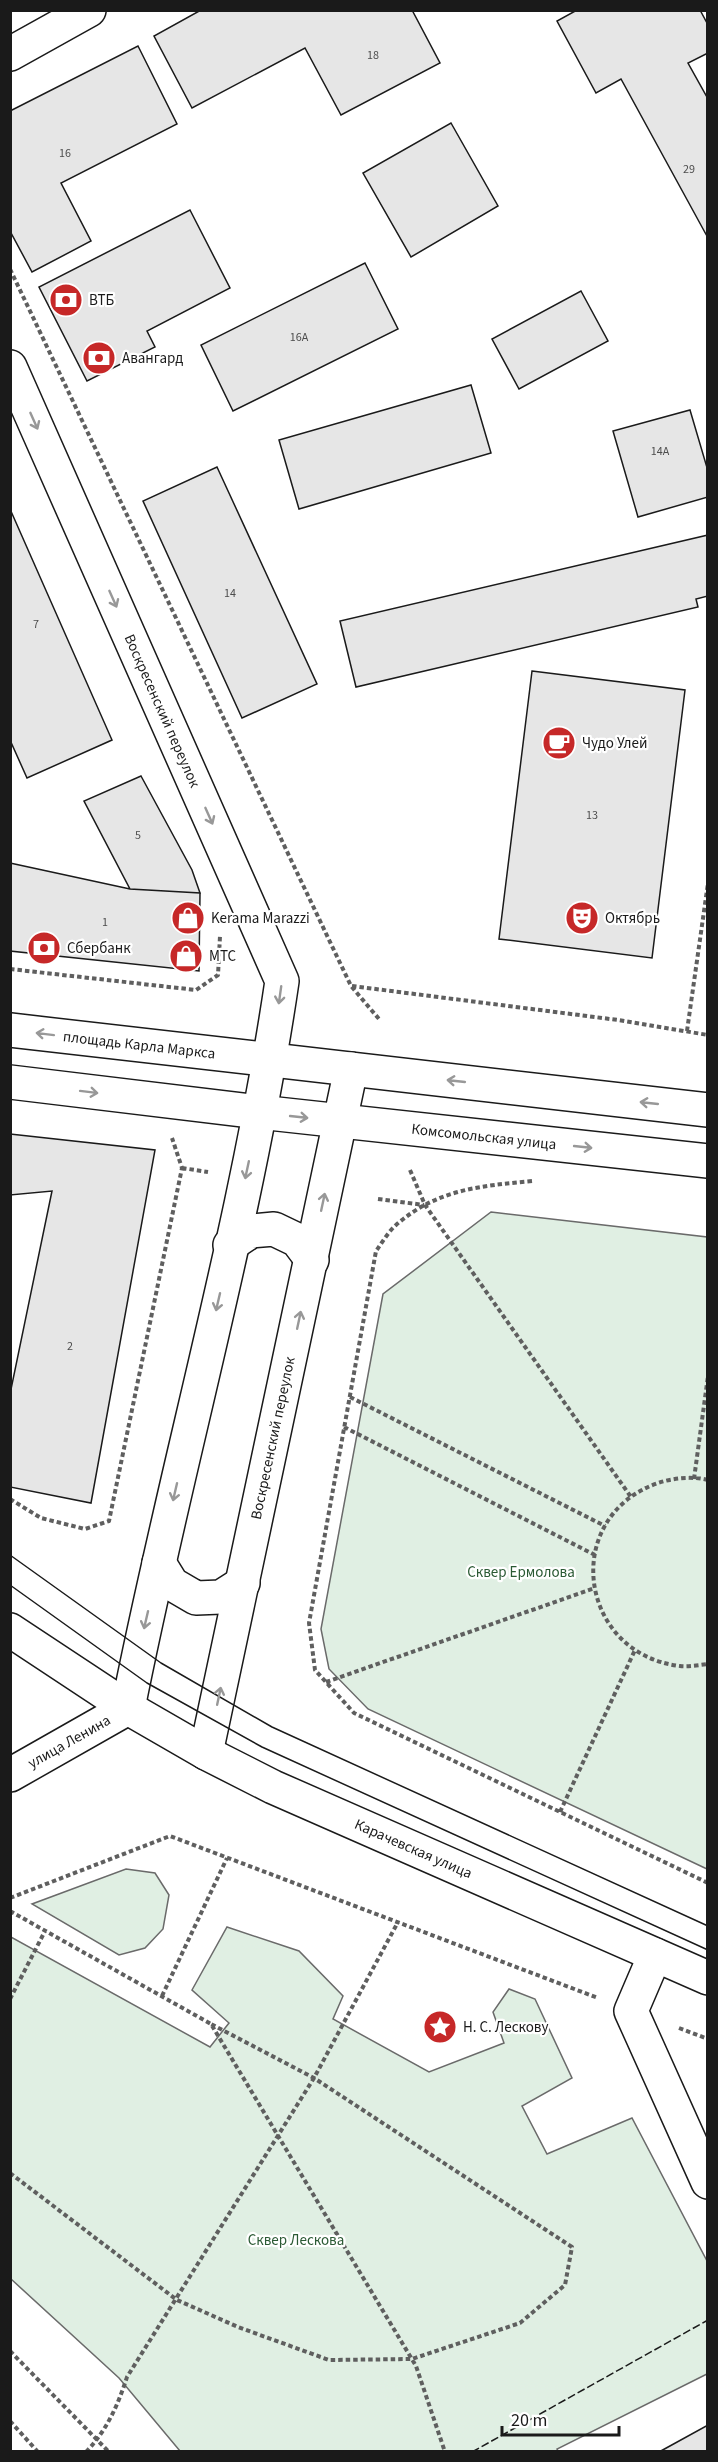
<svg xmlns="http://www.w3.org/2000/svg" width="718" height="2462" viewBox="0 0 718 2462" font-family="'Source Sans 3',sans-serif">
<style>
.green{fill:#e0efe3;stroke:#6a6a6a;stroke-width:1.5}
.building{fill:#e6e6e6;stroke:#1a1a1a;stroke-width:1.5}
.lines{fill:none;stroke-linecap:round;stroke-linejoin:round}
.minor-casing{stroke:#1a1a1a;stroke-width:36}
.major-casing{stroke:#1a1a1a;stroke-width:36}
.path{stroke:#5f5f5f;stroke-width:4;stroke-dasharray:4.5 3;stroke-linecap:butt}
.minor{stroke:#fff;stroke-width:33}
.major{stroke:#fff;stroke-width:33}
.tram{stroke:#1a1a1a;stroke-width:1.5}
.fence{stroke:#1a1a1a;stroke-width:1.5;stroke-dasharray:8 3;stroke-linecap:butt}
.oneway{stroke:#989898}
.labels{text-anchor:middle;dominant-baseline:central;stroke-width:4.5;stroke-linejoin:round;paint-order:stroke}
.number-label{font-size:12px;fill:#4d4d4d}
.poi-label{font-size:15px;fill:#1a1a1a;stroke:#fff;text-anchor:start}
.street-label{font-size:15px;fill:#1a1a1a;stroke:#fff}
.park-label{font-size:15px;fill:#2b5a34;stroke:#fff}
</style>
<rect width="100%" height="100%" fill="#fff"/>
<path class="green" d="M491,1212l216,25v632l-339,-160 -39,-40 -8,-40 62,-335z
M126,1869l29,4 14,22 -6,34 -18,19 -26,7 -87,-51z
M227,1927l72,24 44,45 -10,23 96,53 75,-29 -11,-31 16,-23 26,10 37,79 -50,28 25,48 85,-36 75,143v113l-150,75 1,2h-378l-61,-73 -108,-99v-342l199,110 19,-24 -37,-33z"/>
<path class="building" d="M201,10h211l28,53 -99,52 -36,-67 -113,60 -38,-72z
M577,10h123l8,15v28l-20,10 20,36v139l-87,-159 -25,14 -39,-72z
M138,46l39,78 -116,59 30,58 -59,31 -22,-41v-120z
M451,123l47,83 -87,51 -48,-84z
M190,210l40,78 -83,43 8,16 -68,34 -48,-94z
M365,263l33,66 -165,82 -32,-66z
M581,291l27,50 -89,48 -27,-50z
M471,385l20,68 -192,56 -20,-69z
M690,410l18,61v26l-70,20 -25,-86z
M217,467l100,217 -75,34 -99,-217z
M10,509l102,231 -85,38 -17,-38z
M708,535v61l-12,3 2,8 -342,80 -16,-66z
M532,671l153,19 -33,268 -153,-19z
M141,776l51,94 8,23 -70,-4 -46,-88z
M10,863l120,26 70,4 -1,78 -189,-20z
M10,1134l145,16 -64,353 -81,-16v-93l42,-203 -42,4z
M708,2425v27h-49z"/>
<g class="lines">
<defs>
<g id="minor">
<path d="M10,54l79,-44"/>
<path id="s1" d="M10,367l272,614c-36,245 -106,484 -154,727"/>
<path d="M230,1245l21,-14 23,-2 23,11 15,20"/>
<path d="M159,1563l13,21 24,14 25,-1 22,-14"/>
<path id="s2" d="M10,1630l118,78 78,45 67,34 435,191"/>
<path id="s3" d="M206,1753l145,-684"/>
<path id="s4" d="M10,1775l118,-67"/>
<path d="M655,1955l-24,56 77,171"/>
</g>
<g id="major">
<path id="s5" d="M10,1030l698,80"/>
<path id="s6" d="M10,1082l249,30 449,49"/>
</g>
</defs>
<use href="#minor" class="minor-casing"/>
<use href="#major" class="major-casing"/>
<path class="path" d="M10,269l341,717 28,33
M10,969l186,21 22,-15 2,-39
M352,986l266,34 90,15
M687,1031l21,-148
M182,1168l26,4
M410,1170l15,35 206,292
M532,1181c-51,5 -95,8 -136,44 -8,7 -14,18 -20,26l-67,372 6,47 39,43 354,170
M378,1199l46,6
M350,1397l255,129
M344,1427l251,128
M694,1479l14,-103
M708,1480c-16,-4 -35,-2 -50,3 -98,34 -80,171 22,183 9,1 19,-1 28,-2
M10,1499l31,19 44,11 24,-8 73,-353 -10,-30
M326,1682l269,-94
M560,1812l75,-162
M10,1898l160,-62 428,162
M10,1911l201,113 205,342 29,86
M162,1996l65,-138
M10,1999l35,-68
M679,2028l29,11
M10,2173l167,127 61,27 91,33 83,-1 108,-36 45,-38 7,-38 -258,-169 -103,-54
M10,2351l99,101
M10,2421l28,31
M86,2452c21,-22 32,-47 41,-75l187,-299 84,-156"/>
<use href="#minor" class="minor"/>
<use href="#major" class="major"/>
<path class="tram" d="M10,1555l151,108 111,64 436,199
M10,1585l137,98 115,64 446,203"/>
<path class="fence" d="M472,2452l236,-132"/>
</g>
<defs><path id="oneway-shaft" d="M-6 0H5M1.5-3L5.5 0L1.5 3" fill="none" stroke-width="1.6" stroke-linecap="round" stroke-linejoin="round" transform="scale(1.5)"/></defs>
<g class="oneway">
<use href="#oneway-shaft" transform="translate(34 421) rotate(66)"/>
<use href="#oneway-shaft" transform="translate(113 599) rotate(66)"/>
<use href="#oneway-shaft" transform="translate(209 816) rotate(66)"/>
<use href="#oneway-shaft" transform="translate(280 995) rotate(98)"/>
<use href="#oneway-shaft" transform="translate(45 1034) rotate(-173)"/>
<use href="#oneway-shaft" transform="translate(456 1081) rotate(-174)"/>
<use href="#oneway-shaft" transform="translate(89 1092) rotate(7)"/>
<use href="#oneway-shaft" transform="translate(649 1103) rotate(-174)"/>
<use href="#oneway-shaft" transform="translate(299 1117) rotate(6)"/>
<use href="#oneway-shaft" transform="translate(583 1147) rotate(6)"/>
<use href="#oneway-shaft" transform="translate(247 1170) rotate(102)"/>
<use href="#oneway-shaft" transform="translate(323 1202) rotate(-78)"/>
<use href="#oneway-shaft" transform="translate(218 1302) rotate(103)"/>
<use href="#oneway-shaft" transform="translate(299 1320) rotate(-78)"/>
<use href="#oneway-shaft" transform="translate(175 1492) rotate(103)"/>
<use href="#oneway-shaft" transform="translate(146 1620) rotate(103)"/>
<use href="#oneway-shaft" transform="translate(219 1696) rotate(-78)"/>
</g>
<defs>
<symbol id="bank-disc" viewBox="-11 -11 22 22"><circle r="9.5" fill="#c62828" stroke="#fff"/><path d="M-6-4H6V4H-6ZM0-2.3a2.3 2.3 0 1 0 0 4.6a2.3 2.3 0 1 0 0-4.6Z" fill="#fff"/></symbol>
<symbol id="cafe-disc" viewBox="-11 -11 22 22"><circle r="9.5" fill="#c62828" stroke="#fff"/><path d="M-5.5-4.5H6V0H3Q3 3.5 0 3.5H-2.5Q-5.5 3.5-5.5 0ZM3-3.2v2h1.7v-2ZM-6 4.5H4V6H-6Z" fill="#fff"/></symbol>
<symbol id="shop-disc" viewBox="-11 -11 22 22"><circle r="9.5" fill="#c62828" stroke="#fff"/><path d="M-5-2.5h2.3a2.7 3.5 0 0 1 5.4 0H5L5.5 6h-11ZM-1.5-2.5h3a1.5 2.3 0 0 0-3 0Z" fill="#fff"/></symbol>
<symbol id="theatre-disc" viewBox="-11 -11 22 22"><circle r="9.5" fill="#c62828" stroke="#fff"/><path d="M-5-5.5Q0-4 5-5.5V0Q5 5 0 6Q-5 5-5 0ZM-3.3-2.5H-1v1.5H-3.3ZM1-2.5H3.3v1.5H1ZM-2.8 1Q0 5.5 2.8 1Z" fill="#fff"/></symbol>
<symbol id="sight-disc" viewBox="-11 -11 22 22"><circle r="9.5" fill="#c62828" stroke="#fff"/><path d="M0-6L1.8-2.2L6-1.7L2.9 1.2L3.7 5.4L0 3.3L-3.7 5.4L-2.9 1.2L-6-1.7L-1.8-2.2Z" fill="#fff"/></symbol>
</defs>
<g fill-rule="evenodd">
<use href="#bank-disc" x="47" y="281" width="38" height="38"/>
<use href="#bank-disc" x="80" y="339" width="38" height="38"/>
<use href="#cafe-disc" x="540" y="724" width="38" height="38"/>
<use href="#shop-disc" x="169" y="899" width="38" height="38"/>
<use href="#theatre-disc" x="563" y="899" width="38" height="38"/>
<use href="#bank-disc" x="25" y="929" width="38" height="38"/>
<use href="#shop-disc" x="167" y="937" width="38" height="38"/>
<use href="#sight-disc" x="421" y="2008" width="38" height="38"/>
</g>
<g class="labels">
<g class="number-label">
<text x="373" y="55">18</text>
<text x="65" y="153">16</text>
<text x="689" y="169">29</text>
<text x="299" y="337">16А</text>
<text x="660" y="451">14А</text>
<text x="230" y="593">14</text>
<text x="36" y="624">7</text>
<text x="592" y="815">13</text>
<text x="138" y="835">5</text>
<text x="105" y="922">1</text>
<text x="70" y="1346">2</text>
</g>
<g class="poi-label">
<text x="89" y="300">ВТБ</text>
<text x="122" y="358">Авангард</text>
<text x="582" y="743">Чудо Улей</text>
<text x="211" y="918">Kerama Marazzi</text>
<text x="605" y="918">Октябрь</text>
<text x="67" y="948">Сбербанк</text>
<text x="209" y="956">МТС</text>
<text x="463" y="2027">Н. С. Лескову</text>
</g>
<g class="street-label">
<text stroke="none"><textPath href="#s1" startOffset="376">Воскресенский переулок</textPath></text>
<text stroke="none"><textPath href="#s5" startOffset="130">площадь Карла Маркса</textPath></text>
<text stroke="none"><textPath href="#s6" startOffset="477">Комсомольская улица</textPath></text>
<text stroke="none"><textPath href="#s3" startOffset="322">Воскресенский переулок</textPath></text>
<text stroke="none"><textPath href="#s4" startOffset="68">улица Ленина</textPath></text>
<text stroke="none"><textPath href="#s2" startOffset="460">Карачевская улица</textPath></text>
</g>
<g class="park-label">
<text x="521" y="1572">Сквер Ермолова</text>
<text x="296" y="2240">Сквер Лескова</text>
</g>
</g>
<rect width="718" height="2462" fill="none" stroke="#1a1a1a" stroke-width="24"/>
<path d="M502 2426v9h117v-9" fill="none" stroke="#1a1a1a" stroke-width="3"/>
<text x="511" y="2426" font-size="18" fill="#1a1a1a" stroke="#ffffff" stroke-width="4.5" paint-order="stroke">20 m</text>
</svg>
